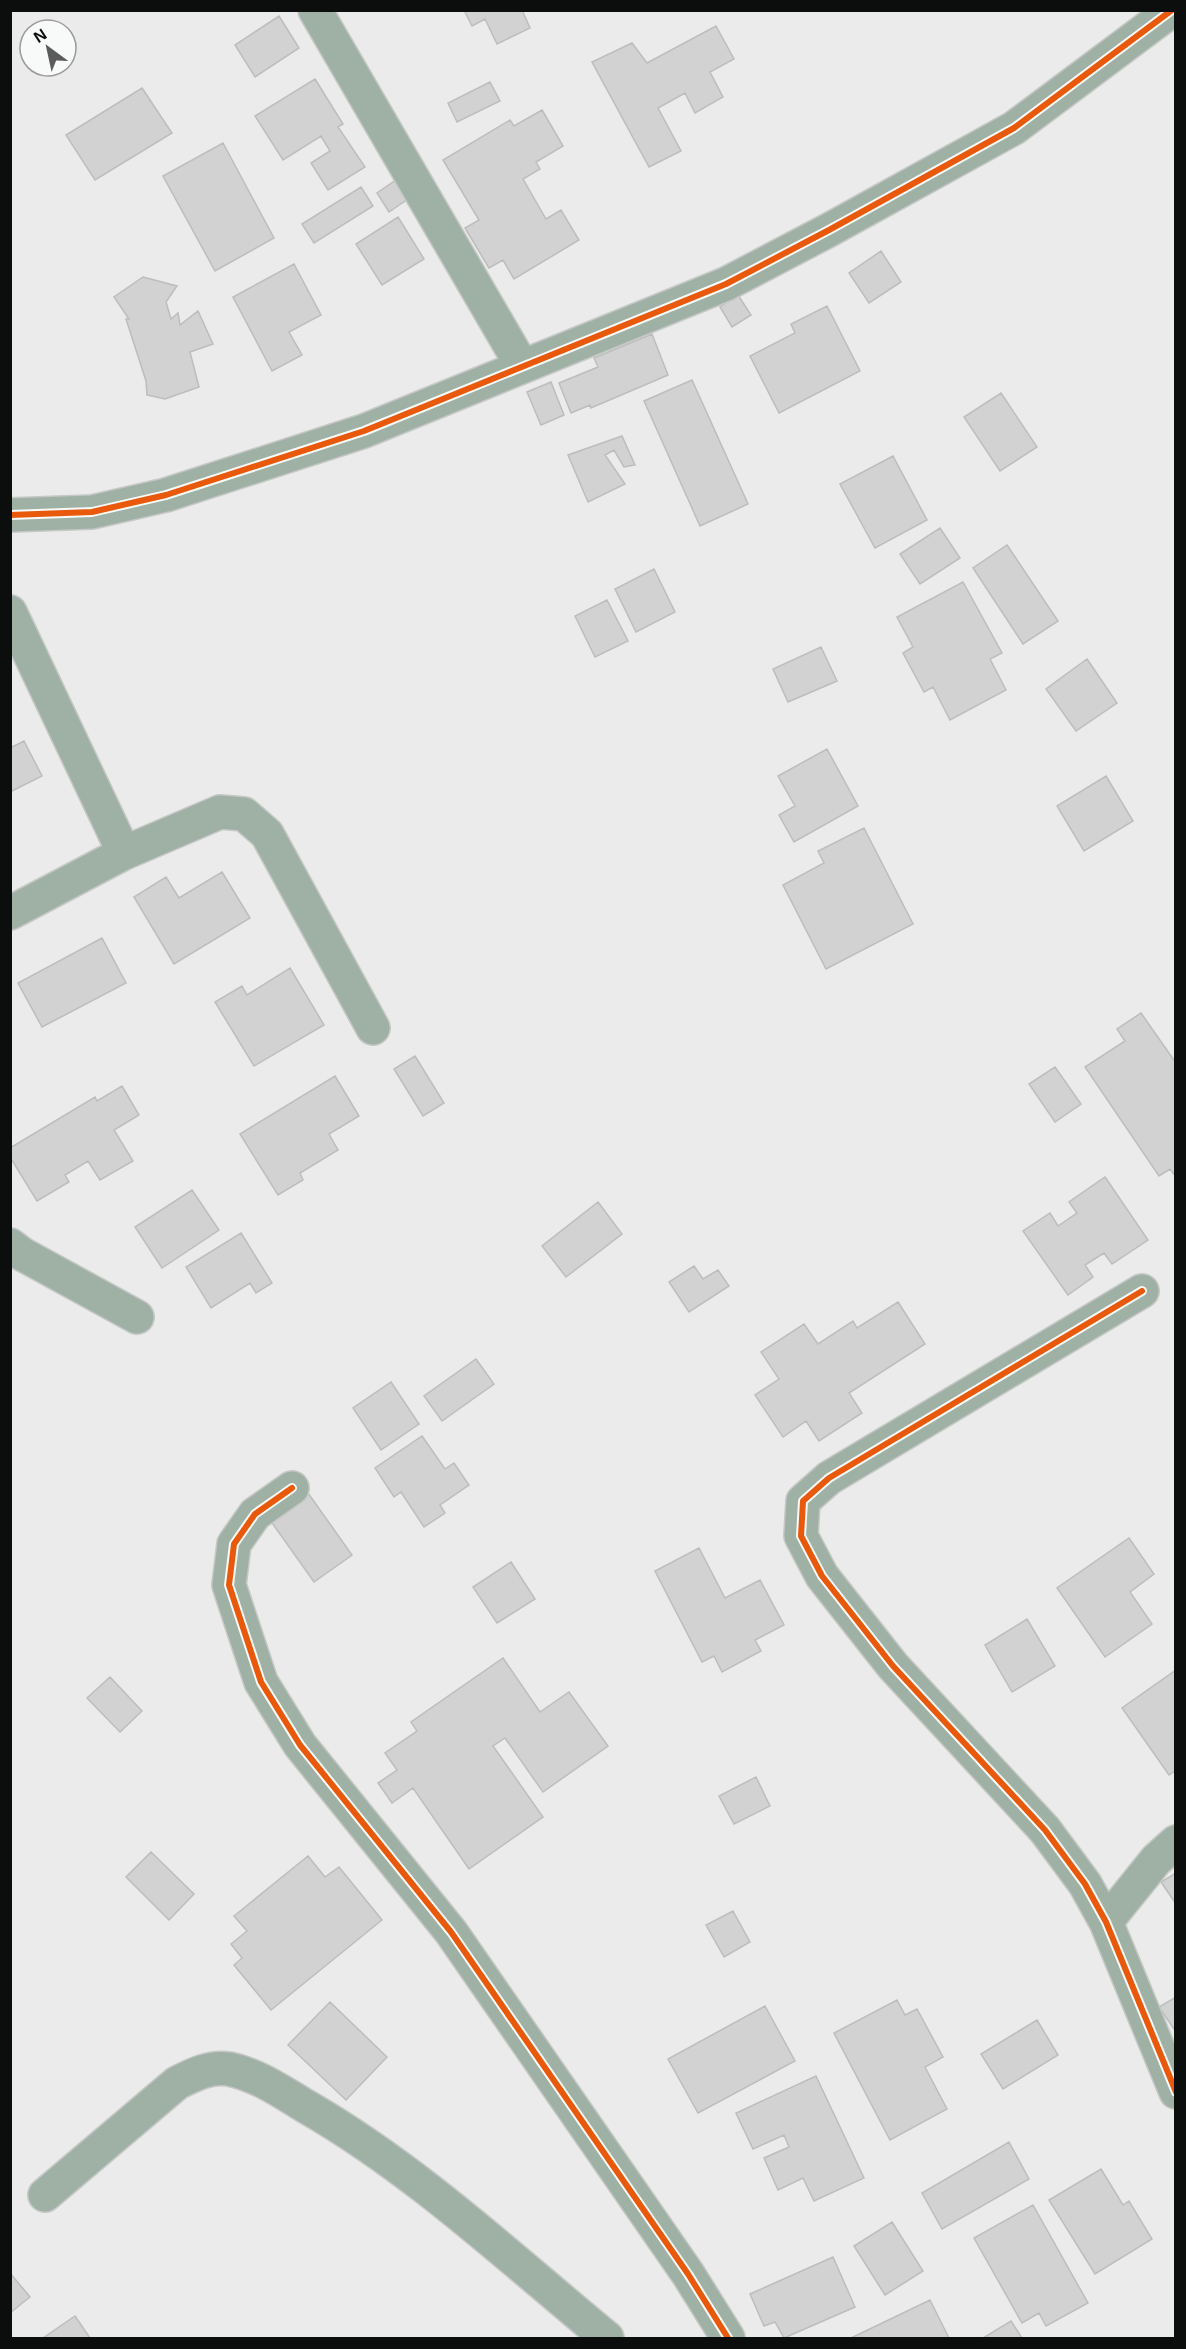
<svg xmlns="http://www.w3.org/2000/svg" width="1186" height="2349" viewBox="0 0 1186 2349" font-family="Arial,sans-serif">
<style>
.building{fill:#d1d2d1;stroke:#bcbdbc;stroke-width:1.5}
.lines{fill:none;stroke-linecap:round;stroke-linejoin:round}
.minor-casing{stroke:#c6c7c7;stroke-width:36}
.minor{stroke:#9fb1a5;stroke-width:33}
.cycleway-casing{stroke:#f7faf8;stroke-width:10}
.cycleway{stroke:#e8590c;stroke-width:6}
</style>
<rect width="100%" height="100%" fill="#eaebea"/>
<path class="building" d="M464,10h58l8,18 -33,16 -12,-25 -13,7z
M279,16l20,32 -44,29 -20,-32z
M716,26l18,33 -24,13 13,25 -28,16 -10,-20 -27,15 23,43 -32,16 -57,-105 40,-19 15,20z
M315,79l28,45 -5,3 27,40 -37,23 -17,-27 19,-12 -9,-15 -38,24 -28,-44z
M490,82l10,19 -43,21 -9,-19z
M142,88l30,45 -77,47 -29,-45z
M542,110l21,36 -27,16 4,7 -17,10 23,40 15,-9 18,30 -65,39 -11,-19 -14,8 -24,-40 14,-8 -36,-60 67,-40 4,6z
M223,143l51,95 -59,33 -52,-95z
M396,180l12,19 -19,13 -12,-19z
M361,187l12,19 -59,37 -12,-19z
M398,217l26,42 -42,26 -26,-41z
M881,251l20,31 -32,21 -20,-30z
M294,264l27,51 -32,17 13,23 -30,16 -39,-74z
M143,277l34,9 -11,16 5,17 7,-6 2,12 18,-14 15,33 -23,8 9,35 -34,12 -18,-4 -1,-14 -20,-62h3l-15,-22z
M738,295l13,20 -19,12 -12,-20z
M827,306l33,65 -81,42 -29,-57 45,-23 -4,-9z
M652,334l16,41 -77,33 -1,-3 -19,8 -12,-30 39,-16 -4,-9z
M692,380l56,124 -48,22 -56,-125z
M551,382l13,33 -23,10 -14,-33z
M1001,393l36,54 -37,24 -36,-54z
M622,436l13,29 -11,2 -10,-17 -9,5 20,29 -37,18 -20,-47z
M893,456l34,64 -52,28 -35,-64z
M940,528l20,30 -40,26 -20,-30z
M1007,545l51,76 -35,23 -50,-76z
M654,569l21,43 -39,20 -21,-43z
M963,582l39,71 -12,6 16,31 -56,30 -17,-33 -9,5 -21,-39 10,-6 -16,-30z
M607,600l21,41 -33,16 -20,-41z
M821,647l16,34 -49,21 -15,-33z
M1087,659l30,44 -41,28 -30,-42z
M24,741l18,35 -32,16v-44z
M827,749l31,57 -64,36 -15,-27 16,-9 -17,-30z
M1106,776l27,45 -49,30 -27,-45z
M864,828l49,96 -87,45 -43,-84 41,-22 -6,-12z
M222,872l28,46 -76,46 -40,-67 32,-20 13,21z
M102,938l24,45 -84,44 -24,-44z
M290,968l34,57 -70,41 -39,-64 27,-16 5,9z
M1141,1013l35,50v114l-6,-8 -11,7 -74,-109 40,-26 -8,-12z
M415,1056l29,47 -21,13 -29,-47z
M1055,1067l26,37 -26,18 -26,-38z
M335,1076l24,40 -30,18 9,16 -38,23 3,7 -25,15 -38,-61z
M122,1086l17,29 -25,15 19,31 -33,19 -12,-19 -23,14 4,7 -32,19 -27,-44v-9l85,-51 2,4z
M1105,1177l43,63 -36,24 -8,-11 -19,12 8,12 -25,18 -45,-64 27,-18 8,13 19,-13 -8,-11z
M192,1190l27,40 -57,38 -27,-41z
M598,1202l24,32 -56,43 -24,-31z
M241,1233l31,50 -16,10 -6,-10 -39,25 -25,-41z
M694,1266l9,13 15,-9 11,16 -40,26 -20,-30z
M898,1302l27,42 -76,49 13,20 -43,28 -13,-20 -23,16 -28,-42 24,-16 -18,-27 43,-28 14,20 35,-23 4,7z
M476,1359l18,25 -52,37 -18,-25z
M391,1382l28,42 -38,26 -28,-42z
M422,1436l23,33 9,-6 15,22 -29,20 5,8 -21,14 -23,-35 -7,5 -19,-29z
M308,1493l44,62 -38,27 -44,-62z
M1129,1538l25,36 -24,18 22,32 -47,33 -48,-69z
M699,1548l26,50 35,-18 24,45 -29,15 6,11 -39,21 -8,-16 -12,6 -47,-91z
M511,1562l24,37 -38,24 -24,-36z
M1027,1619l28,47 -43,26 -27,-47z
M503,1658l37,54 29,-20 39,54 -65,46 -38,-54 -12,8 50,71 -74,52 -56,-81 -21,15 -14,-20 19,-13 -12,-17 32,-22 -6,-9z
M1176,1670v100l-7,5 -47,-67z
M110,1677l32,34 -22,21 -33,-34z
M756,1777l14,29 -36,18 -15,-28z
M151,1852l43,42 -25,26 -43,-43z
M308,1856l17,21 14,-10 43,53 -111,90 -37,-45 8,-7 -11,-14 16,-13 -13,-15z
M1176,1873v31l-15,-22z
M733,1911l17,31 -26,15 -18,-32z
M1176,1997v35l-17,-25z
M897,2000l8,15 12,-6 26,48 -18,10 22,42 -57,31 -56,-107z
M330,2002l57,55 -41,43 -58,-55z
M765,2006l30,55 -97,52 -30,-54z
M1037,2020l21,35 -55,34 -22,-35z
M816,2076l48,102 -50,23 -11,-23 -25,12 -14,-32 25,-11 -5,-12 -31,14 -17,-36z
M1009,2142l20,37 -87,50 -20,-36z
M1101,2169l22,36 6,-4 23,38 -57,35 -46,-74z
M1033,2205l55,98 -42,23 -7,-13 -17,10 -48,-85z
M892,2222l31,49 -38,24 -31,-49z
M833,2257l22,50 -71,31 -9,-16 -11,4 -14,-32z
M10,2273l20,24 -20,16z
M930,2300l19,38h-98z
M75,2316l15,22h-47z
M1011,2321l11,17h-39z"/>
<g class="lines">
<defs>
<path id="minor" d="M315,10l207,356
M10,515l82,-3 74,-17 198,-64 362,-147 103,-54 185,-102 158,-118
M10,612l114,241
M10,913l114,-60 96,-41 24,2 23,20 106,194
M10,1245l12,9 115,63
M1142,1291l-313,187 -26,23 -2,35 21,40 71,90 152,164 40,54 21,38 70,170
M292,1488l-37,26 -21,30 -5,41 32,97 39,63 151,187 237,342 40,64
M1106,1922l50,-62 20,-18
M45,2195l132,-112c16,-8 33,-17 52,-14 29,6 53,23 78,38 109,63 203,151 300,231"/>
</defs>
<use href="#minor" class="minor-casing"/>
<use href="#minor" class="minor"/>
<defs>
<path id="cycleway" d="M10,515l82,-3 74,-17 198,-64 362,-147 103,-54 185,-102 158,-118
M1142,1291l-313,187 -26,23 -2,35 21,40 71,90 152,164 40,54 21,38 70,170
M292,1488l-37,26 -21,30 -5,41 32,97 39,63 151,187 237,342 40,64"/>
</defs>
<use href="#cycleway" class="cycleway-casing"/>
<use href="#cycleway" class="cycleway"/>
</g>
<rect width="1186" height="2349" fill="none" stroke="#0c0d0d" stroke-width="24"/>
<g transform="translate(48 48) rotate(327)"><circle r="28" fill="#f7faf8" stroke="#999b9a" stroke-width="1.5"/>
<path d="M0-4.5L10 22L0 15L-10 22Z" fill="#5a5b5a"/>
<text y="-9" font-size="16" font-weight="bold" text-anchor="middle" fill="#0c0d0d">N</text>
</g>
</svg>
